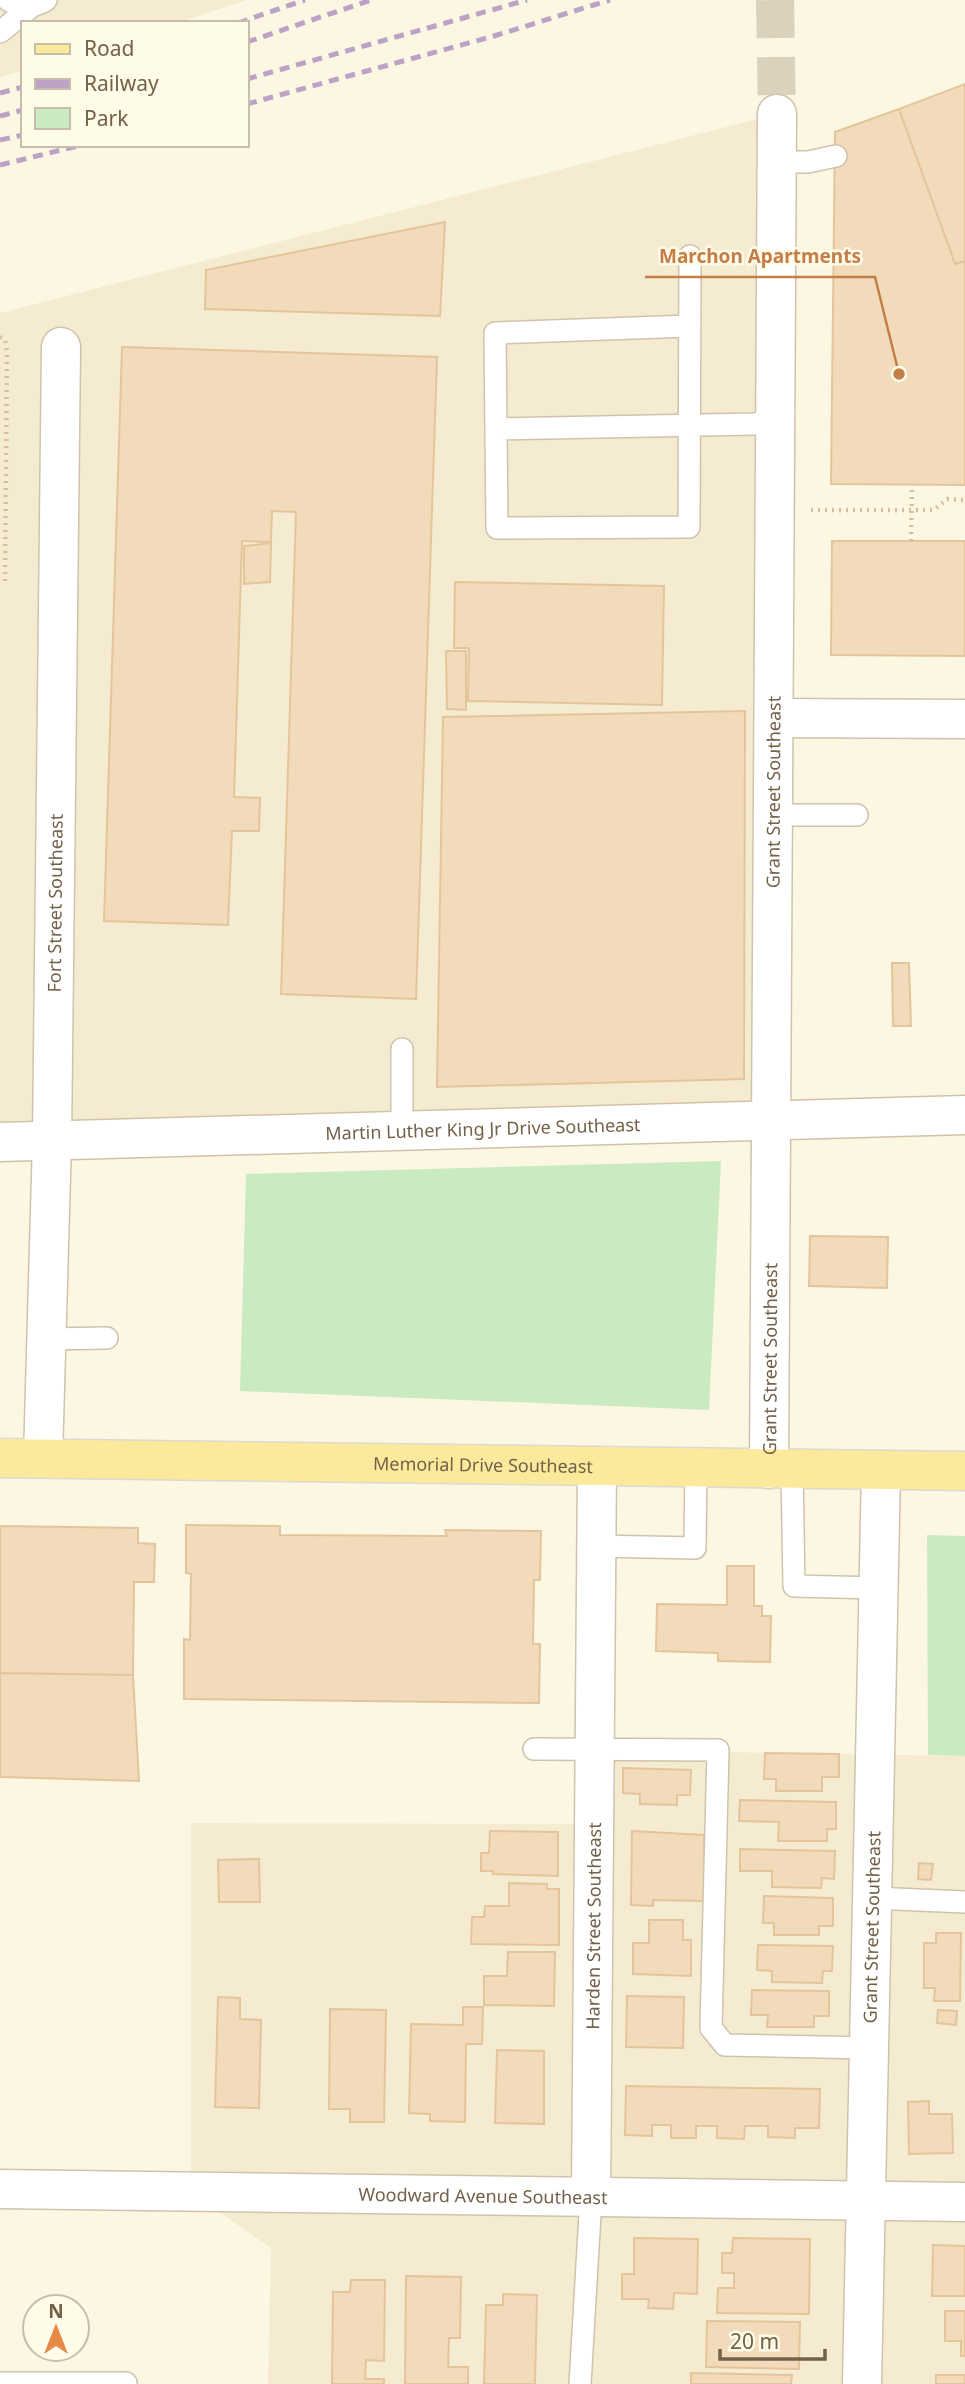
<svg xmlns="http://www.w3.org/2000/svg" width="965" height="2384" viewBox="0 0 965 2384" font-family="'Noto Sans',sans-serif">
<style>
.residential{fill:#f4ebd1}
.green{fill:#caeac1}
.building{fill:#f2dbba;stroke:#e4c59b;stroke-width:2}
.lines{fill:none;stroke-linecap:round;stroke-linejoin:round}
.tertiary-tunnel{stroke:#dad2bc;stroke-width:38;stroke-dasharray:38 19;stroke-linecap:butt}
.service-casing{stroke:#d0c3ad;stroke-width:24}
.minor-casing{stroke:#d0c3ad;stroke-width:41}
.tertiary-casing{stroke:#d0c3ad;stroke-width:41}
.secondary-casing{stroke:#d1c2a7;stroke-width:41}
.primary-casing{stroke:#ded9d3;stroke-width:41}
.path{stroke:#d6bf9e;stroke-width:4.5;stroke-dasharray:2 5;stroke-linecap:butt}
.service{stroke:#fff;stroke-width:21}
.minor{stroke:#fff;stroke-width:38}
.tertiary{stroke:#fff;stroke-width:38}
.secondary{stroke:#fff;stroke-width:38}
.primary{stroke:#fbea9b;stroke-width:38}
.rail{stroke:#bca2c5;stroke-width:5;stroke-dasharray:10 7;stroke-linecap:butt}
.labels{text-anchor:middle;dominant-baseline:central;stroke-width:5;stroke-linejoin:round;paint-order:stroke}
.street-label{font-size:18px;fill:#746149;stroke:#fffbe9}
.leader{fill:none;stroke:#c47e48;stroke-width:2.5}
.callout-dot{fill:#c47e48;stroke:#fffbe9;stroke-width:2.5}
.callout-label{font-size:19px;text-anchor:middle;font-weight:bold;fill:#c47e48;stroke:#fffbe9;stroke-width:5;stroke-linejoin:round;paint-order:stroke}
</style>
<rect width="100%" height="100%" fill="#fcf7e3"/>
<path class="residential" d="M0,0h247l-71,23h-153v48l-23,6z
M777,114l-1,1006 -776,21v-828z
M595,1750l370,6v628h-697l3,-136 -80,-56v-369l403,1z"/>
<path class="green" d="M721,1161l-12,249 -469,-19 6,-217z
M927,1535l38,1v220l-37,-1z"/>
<path class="building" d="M965,84v177l-10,3 -56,-155z
M899,109l56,155 10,-3v224l-134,-1 4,-352z
M445,222l-5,94 -235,-7 1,-39z
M122,347l315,10 -21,642 -135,-5 15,-482 -24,-1 -1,31 -29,-1 -8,256 26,1 -1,33h-27l-4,94 -124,-4z
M832,541h133v115l-134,-1z
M271,543l-1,39 -26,2v-38z
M455,582l209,4 -2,119 -194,-4 1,-53h-15z
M446,651h20v59l-19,-1z
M745,711l-1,368 -307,8 6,-370z
M892,963h17l2,63h-18z
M810,1236l78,1 -1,51 -78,-2z
M186,1525l94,1v9l167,1 -2,-6 96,1 -1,49h-6l-1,64h7l-1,59 -355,-4v-60l6,1 1,-66 -5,-1z
M0,1526l138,2v15l17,1 -1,38h-20l-1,93 -133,-2z
M727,1566h27v40h8v10h9l-1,46 -52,-1v-8l-62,-2 1,-47 70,1z
M0,1673l133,2 6,106 -139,-4z
M765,1753l74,1v23h-17v14h-46v-12h-12z
M623,1768l68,2 -1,25h-13v10l-37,-1v-10l-17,-1z
M740,1800l96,2v27h-9v12h-49l1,-19 -40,-1z
M490,1831l68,1v44l-65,-2v-3h-12v-18h8z
M632,1831l72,4v66l-51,-1v6l-22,-1z
M740,1849l95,2 -1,28 -12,-1 -1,10 -49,-1v-16h-32z
M259,1859l1,43h-41l-1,-42z
M919,1863l14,1 -2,16 -13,-1z
M509,1883l38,1v5h12v56l-88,-1 1,-27h12l1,-11h24z
M764,1896l69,2v28h-14v9h-45v-12h-11z
M649,1920h34v20h8v36l-58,-2v-31h16z
M936,1933h25l-1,68h-26l1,-13h-11v-45h12z
M758,1945l75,1 -1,25h-9l-1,12 -50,-1v-11l-15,-1z
M508,1952h47l-1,54 -70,-1v-29h23z
M752,1990l77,1v25h-15v11h-47l1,-12h-17z
M627,1996l57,1 -1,51 -57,-1z
M218,1997l22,1v21l21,1 -2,88 -44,-1z
M463,2007h20l-1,37h-16l-1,78 -35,-1v-7l-21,-1 2,-89 52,1z
M330,2009l56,1 -2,112h-34v-13h-21z
M938,2010l19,1 -1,14 -19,-2z
M497,2050l47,1v73l-49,-1z
M626,2086l194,3 -1,39h-24v10l-27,-1v-11h-23l-1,13 -27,-1v-12h-21v12h-25v-13h-19v11l-27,-1z
M929,2101v13h23l1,39 -44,1 -1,-52z
M634,2238l64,1 -1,55 -23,-1 -1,16 -25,-1 1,-9h-27v-25h12z
M733,2238l77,1 -1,75 -92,-1 1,-25h16v-15h-12v-20h10z
M933,2245l32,1v50h-33z
M406,2276l55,1 -1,61h-11l-1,29h20v17h-63z
M351,2280h34l-1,81 -18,-1 -1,19h19v5h-52l1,-92h17z
M503,2294l34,1 -2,89h-51l2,-79h17z
M945,2311h20v45h-4v-15h-16z
M707,2321l93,1 -1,47 -93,-2z
M691,2373l101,2 -1,9h-100z
M936,2375h29v9h-29z"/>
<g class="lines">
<path class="tertiary-tunnel" d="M775,0l2,114"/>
<defs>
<path id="service" d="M8,0c12,8 25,8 38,0
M0,32l32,-26
M777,162h31l28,-6
M690,326l-195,7 2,195 192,-1 1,-271
M496,429l259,-5 20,-6
M773,815h84
M402,1049v82
M46,1339l61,-1
M792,1469l2,117 84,2
M597,1546l98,2 1,-81
M534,1749l184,1 -7,278 14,17 144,3
M872,1898l93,4
M0,2383h126
M580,2384l11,-187"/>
<g id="minor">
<path d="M774,718l191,1"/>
<path id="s1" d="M43,1458l9,-317 9,-794"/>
<path id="s2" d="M0,2189l965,13"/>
<path id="s3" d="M591,2197l6,-731"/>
<path id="s4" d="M862,2384l19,-914"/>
</g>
<g id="tertiary">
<path id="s5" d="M769,1469l8,-1355"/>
</g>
<g id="secondary">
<path id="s6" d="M0,1142l965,-27"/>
</g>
<g id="primary">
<path id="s7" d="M0,1458l965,13"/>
</g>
</defs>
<use href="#service" class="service-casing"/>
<use href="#minor" class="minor-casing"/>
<use href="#tertiary" class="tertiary-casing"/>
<use href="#secondary" class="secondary-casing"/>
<use href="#primary" class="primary-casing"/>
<path class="path" d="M0,337l5,3 2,11 -2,231
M811,510h123l13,-11 18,1
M911,541l1,-56"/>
<use href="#service" class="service"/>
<use href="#minor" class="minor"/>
<use href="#tertiary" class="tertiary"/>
<use href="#secondary" class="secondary"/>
<use href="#primary" class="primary"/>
<path class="rail" d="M238,23l67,-23
M247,42l124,-42
M247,79l280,-79
M0,93l23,-6
M247,104l247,-68 116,-36
M0,116l23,-6
M0,140l23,-5
M0,165l82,-20"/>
</g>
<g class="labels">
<g class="street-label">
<text stroke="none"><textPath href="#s5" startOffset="677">Grant Street Southeast</textPath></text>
<text stroke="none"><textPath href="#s1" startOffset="555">Fort Street Southeast</textPath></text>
<text stroke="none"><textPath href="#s6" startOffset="483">Martin Luther King Jr Drive Southeast</textPath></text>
<text stroke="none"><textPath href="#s5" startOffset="110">Grant Street Southeast</textPath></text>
<text stroke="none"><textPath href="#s7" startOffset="483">Memorial Drive Southeast</textPath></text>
<text stroke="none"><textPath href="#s3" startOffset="271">Harden Street Southeast</textPath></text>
<text stroke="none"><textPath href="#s4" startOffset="457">Grant Street Southeast</textPath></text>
<text stroke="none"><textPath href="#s2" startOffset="483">Woodward Avenue Southeast</textPath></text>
</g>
</g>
<path class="leader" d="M899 374L875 277H645"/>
<circle class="callout-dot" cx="899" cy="374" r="7"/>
<g class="callout-label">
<text x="760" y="263">Marchon Apartments</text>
</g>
<rect x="21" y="21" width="228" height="126" fill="#fffbe9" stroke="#c7bda9" stroke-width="2"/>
<rect x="35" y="44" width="35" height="10" fill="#fbea9b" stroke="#c7bda9" stroke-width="2"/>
<text x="84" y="56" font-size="21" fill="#746149">Road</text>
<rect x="35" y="79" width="35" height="10" fill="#bca2c5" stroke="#c7bda9" stroke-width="2"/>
<text x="84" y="91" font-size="21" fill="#746149">Railway</text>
<rect x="35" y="108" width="35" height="21" fill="#caeac1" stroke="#c7bda9" stroke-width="2"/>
<text x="84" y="126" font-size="21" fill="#746149">Park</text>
<g transform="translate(56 2328)"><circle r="33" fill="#fffbe9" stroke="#c7bda9" stroke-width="2"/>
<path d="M0-5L12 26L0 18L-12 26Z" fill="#e78a47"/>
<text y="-10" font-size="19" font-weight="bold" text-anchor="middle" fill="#746149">N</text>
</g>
<path d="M720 2349v10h105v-10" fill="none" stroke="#746149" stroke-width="3.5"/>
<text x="730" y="2349" font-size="21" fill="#746149" stroke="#fffbe9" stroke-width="5" paint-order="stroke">20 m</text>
</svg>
